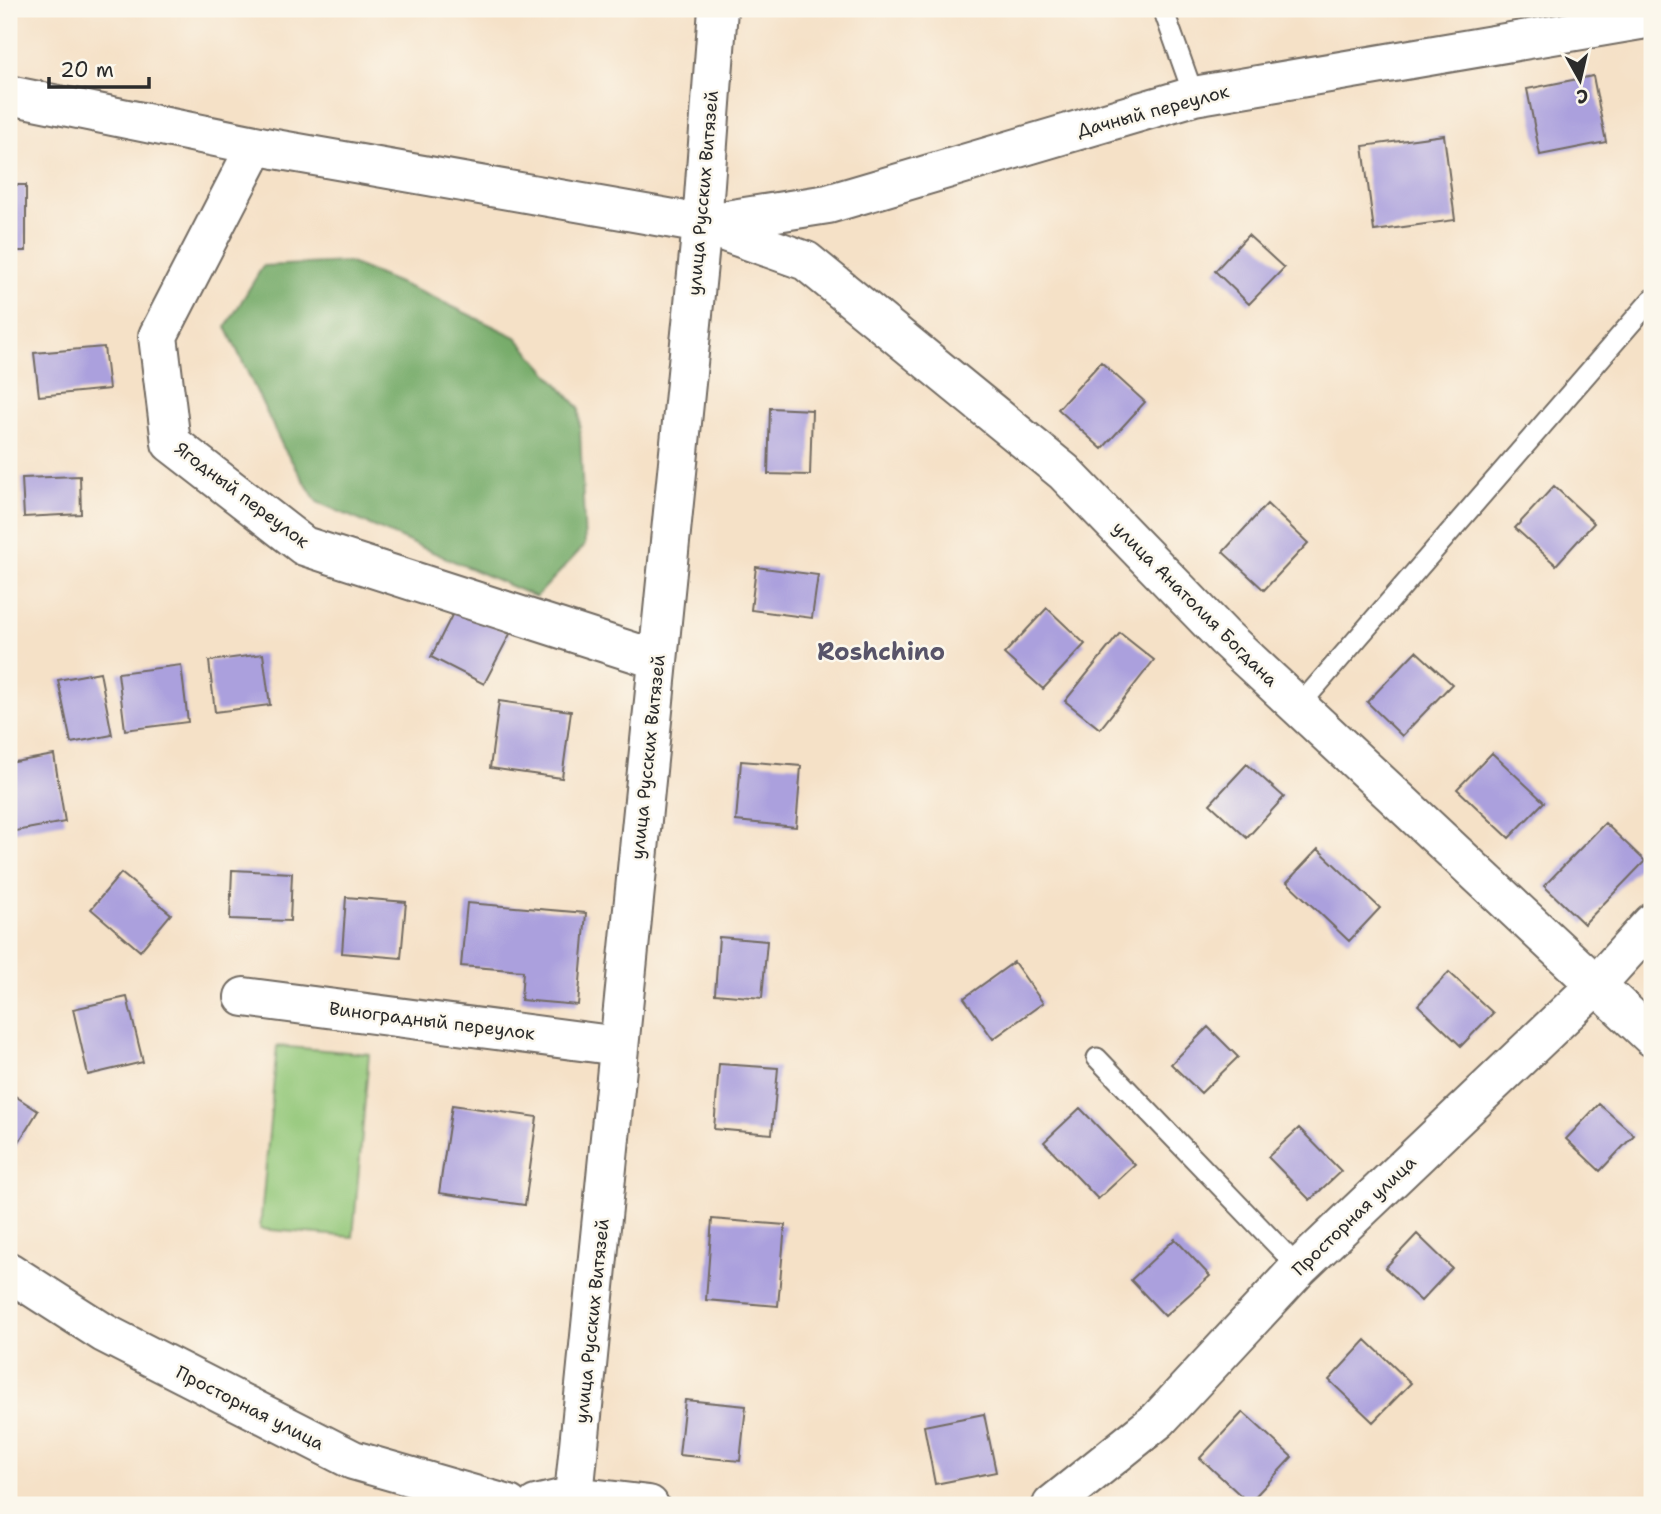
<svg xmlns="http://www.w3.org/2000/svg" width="1661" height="1514" viewBox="0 0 1661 1514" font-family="'Shantell Sans',sans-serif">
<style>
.green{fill:#94c87a;stroke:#607a52;stroke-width:2}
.forest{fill:#77ac6a;stroke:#516c4a;stroke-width:2}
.building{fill:#aba0dd}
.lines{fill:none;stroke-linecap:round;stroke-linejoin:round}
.service-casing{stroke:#726b62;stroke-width:23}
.minor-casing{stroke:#726b62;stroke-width:42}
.service{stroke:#fff;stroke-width:19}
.minor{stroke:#fff;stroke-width:38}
.labels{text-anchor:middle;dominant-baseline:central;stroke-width:5;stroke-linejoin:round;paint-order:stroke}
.street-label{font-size:18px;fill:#2b2b2b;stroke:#fbf7ec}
.district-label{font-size:24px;font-weight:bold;fill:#585469;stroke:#fbf7ec}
</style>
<rect width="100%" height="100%" fill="#fbf7ec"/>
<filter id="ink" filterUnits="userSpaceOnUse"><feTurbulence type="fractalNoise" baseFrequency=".0143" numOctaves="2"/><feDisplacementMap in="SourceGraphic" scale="14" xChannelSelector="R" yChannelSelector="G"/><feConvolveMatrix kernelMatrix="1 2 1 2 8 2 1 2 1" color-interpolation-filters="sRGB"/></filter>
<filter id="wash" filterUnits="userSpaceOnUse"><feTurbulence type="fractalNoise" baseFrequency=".00686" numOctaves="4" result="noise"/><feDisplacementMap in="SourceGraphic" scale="28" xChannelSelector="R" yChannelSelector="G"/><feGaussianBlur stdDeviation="1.57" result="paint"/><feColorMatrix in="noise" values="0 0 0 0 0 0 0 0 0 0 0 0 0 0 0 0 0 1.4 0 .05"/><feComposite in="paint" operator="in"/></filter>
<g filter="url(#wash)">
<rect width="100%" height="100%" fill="#f5e1c7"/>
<path class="green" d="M277,1046l92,8 -16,183 -93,-8z"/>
<path class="forest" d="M348,262l82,34 86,41 63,71 6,137 -49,52 -219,-95 -34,-55 -57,-120 37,-61z"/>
<g id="blocks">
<path class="building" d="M1593,76l13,66 -66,13 -13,-66z
M1444,135l11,85 -81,11 -11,-85z
M9,185h17v66h-17z
M1248,235l36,33 -35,36 -34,-33z
M104,347l5,42 -70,7 -5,-43z
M1101,362l44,40 -43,47 -44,-40z
M770,408l42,2 -2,65 -42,-1z
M80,476l1,38 -57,3 -2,-39z
M1554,486l40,37 -38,42 -41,-37z
M1267,504l41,39 -44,47 -41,-38z
M756,567l62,8 -6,43 -61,-8z
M456,607l54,27 -26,50 -53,-27z
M1047,608l38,36 -42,45 -39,-35z
M1120,633l34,27 -54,69 -35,-28z
M1416,651l36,33 -50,52 -35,-34z
M263,654l7,51 -55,7 -6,-51z
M181,665l7,57 -63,8 -7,-57z
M100,672l12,63 -41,8 -13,-63z
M499,701l72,10 -9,67 -72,-10z
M1492,753l52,49 -35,36 -52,-49z
M54,755l11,67 -55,10 -1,-69z
M741,761l60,5 -5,61 -60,-6z
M1247,764l37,33 -37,41 -37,-34z
M1605,823l40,38 -61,63 -40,-38z
M1318,849l62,59 -31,33 -62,-59z
M232,870l60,3 -2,48 -60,-2z
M121,873l50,41 -31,37 -49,-42z
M346,897l60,5 -5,56 -59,-5z
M467,903l119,10 -8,92 -57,-5 2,-29 -62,-5z
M719,937l48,4 -5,57 -47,-4z
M1014,962l29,41 -50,36 -29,-41z
M1449,972l44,41 -32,33 -43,-41z
M127,997l16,65 -55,13 -15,-66z
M1208,1027l30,30 -37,36 -30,-29z
M719,1064l59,4 -6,66 -58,-5z
M9,1092l29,19 -29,47z
M1599,1104l35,31 -34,36 -34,-32z
M452,1105l85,12 -12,88 -86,-12z
M1080,1108l55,57 -37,34 -54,-57z
M1299,1128l42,43 -31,29 -42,-43z
M712,1219l73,6 -7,81 -72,-6z
M1417,1234l35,34 -31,33 -36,-33z
M1175,1239l35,37 -45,40 -34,-36z
M1366,1340l45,43 -38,39 -44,-42z
M685,1400l61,6 -6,55 -61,-6z
M1243,1412l49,45 -43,46 -49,-45z
M984,1414l12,58 -61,12 -11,-58z"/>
</g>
</g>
<g filter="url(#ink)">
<use href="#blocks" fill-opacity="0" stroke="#726b62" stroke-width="2"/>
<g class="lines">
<defs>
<path id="service" d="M1163,9l31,87
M1298,707l354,-408
M1097,1058l202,210"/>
<path id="minor" d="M9,95l266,54 427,75 104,37 258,211 160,165 428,400
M256,146l-98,190 13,107 133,103 354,114
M707,223l121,-19 366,-108 458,-78
M244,997l375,49
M9,1272l95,61 249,127 156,45
M536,1505l38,-9 75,9
M573,1505l129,-1281 16,-215
M1052,1505l106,-85 141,-152 297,-283 56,-62"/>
</defs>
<use href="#service" class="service-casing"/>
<use href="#minor" class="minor-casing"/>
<use href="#service" class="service"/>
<use href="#minor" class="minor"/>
</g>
</g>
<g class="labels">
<g class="street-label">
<text transform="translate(1153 111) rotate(-15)">Дачный переулок</text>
<text transform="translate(703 193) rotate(-85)">улица Русских Витязей</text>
<text transform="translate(242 495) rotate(37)">Ягодный переулок</text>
<text transform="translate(1195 604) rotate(45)">улица Анатолия Богдана</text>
<text transform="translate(648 757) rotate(-84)">улица Русских Витязей</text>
<text transform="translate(432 1021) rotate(7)">Виноградный переулок</text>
<text transform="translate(1354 1216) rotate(-44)">Просторная улица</text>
<text transform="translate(592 1321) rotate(-84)">улица Русских Витязей</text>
<text transform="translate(250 1408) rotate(27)">Просторная улица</text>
</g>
<g class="district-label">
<text x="881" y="652">Roshchino</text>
</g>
</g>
<rect width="1661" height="1514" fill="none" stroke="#fbf7ec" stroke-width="35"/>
<g transform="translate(1580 80) rotate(172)" stroke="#fbf7ec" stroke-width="5" paint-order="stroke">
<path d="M0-5L12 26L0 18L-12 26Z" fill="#2b2b2b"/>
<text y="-10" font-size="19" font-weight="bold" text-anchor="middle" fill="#2b2b2b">С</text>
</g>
<path d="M49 77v10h100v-10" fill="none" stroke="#2b2b2b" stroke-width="3.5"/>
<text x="60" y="77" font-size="21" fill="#2b2b2b" stroke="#fbf7ec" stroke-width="5" paint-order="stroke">20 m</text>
</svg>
